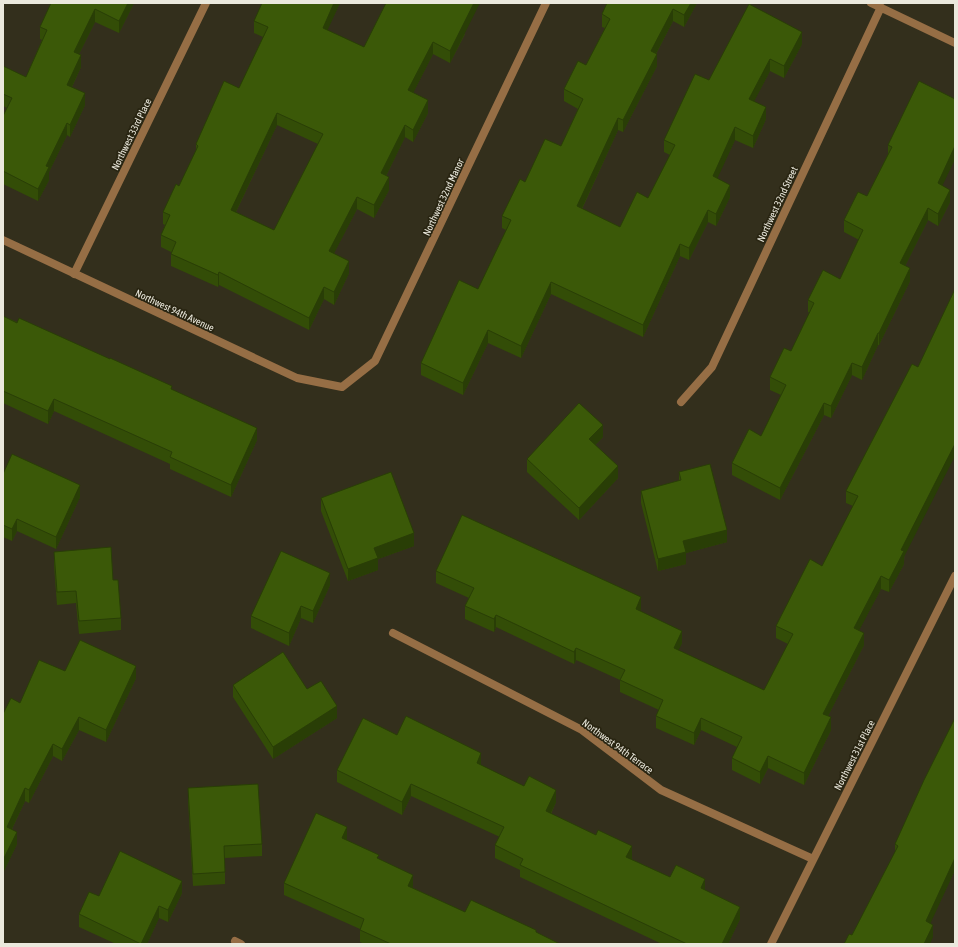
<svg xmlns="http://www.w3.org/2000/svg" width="958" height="947" viewBox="0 0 958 947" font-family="'Asap Condensed',sans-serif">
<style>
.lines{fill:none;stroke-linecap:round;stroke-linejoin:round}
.minor{stroke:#966e45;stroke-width:8}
.wall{fill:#334d07;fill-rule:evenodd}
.shaded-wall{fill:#293e06}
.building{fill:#3b5908;stroke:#293e06;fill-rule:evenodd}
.labels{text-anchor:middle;stroke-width:3.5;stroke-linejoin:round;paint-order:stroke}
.street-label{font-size:10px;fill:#ebe9dd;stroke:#292512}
</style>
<rect width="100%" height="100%" fill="#332f1c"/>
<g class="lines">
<!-- minor -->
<path class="minor" d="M871,3L955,43
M3,240L297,378L342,387L375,361L546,3
M74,274L206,3
M681,402L712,367L881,7
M393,633L582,730L661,790L813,859
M235,941L241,944
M771,944L955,576"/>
</g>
<!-- wall -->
<path class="wall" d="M51,3H134L119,33L95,22L79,54L81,67L72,87L85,105L70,137L67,135L49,172V180L38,201L3,184V116L7,108L3,106V66L26,77L42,40L40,39V27Z
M340,3L327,30L364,47L465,34L450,63L433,54L413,93L428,113L413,142L405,137L386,176L389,190L374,218L357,209L334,253L349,273L334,305L324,299L309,330L219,285L218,287L171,266V252L161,247V235L165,225L163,224V212L179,186L196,151V144L239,88L263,37L254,33V21ZM277,125L318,144L274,230L236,212Z
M607,3H697L684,27L673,21L656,54L657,66L623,132L618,130L582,209L620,227L648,198L670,155L664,152V140L709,80L802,44L784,78L770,71L754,101L766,119L753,148L735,140L717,178L730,197L716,226L708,222L689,260L680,256L643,337L551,294L521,358L488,343L463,395L421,375V363L478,289L506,230L502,228V216L525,182L561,146L578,109L564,101V89L586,65L605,28L602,27V14Z
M955,99V159L942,185L950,202L938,226L928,220L905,266L910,281L879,345H878L862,380L852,375L831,418L824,415L780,500L732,475V463L761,436L781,395L770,390V377L791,351L810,313L808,312V300L840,279L859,240L844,232V220L867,196L888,154V145Z
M3,316L172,389L257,440L231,497L170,469V464L54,411L48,424L3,403Z
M912,364L904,564L889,592L881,589L859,630L864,645L828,716L831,730L804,785L768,768L760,784L732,770V758L737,747L701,730L694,745L656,728V716L659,710L620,692V680L576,660L574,664L496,627L494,632L465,619V606L469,598L436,583V571L641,609L640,611L682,643L678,650L764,690L788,644L776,638V626L822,566L853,506L846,503V491Z
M603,437L595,445L618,478L579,520L527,472V459Z
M679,472L727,542L686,553V564L658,571L641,503V491L679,481Z
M3,474L80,497L56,549L17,531L12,541L3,537Z
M321,498L414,546L378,559V570L348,581L321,511Z
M54,552L113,580L121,618V630L79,634L76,603L57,605L54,565Z
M330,585L313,623L301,618L289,646L251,628V616Z
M65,671L136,678L106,742L79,730L62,761L53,756L29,803L25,801L12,829L17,844L3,873V714Z
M233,685L307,689L337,718L273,759L233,697Z
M955,718V870L930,923L933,937L852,935L895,852V844Z
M397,735L481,765V766L556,802L551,814L632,858L631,859L670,877L705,890L740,919L728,944H662L520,877V870L495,858V845L500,837L411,796L402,815L337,782V770Z
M188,788L262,844V856L225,858V884L193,886L188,800Z
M347,840L379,859L413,887V888L465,912L536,933L560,944H364L360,942V929L284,895V883Z
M182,893L168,922L159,918L147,944H116L79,927V914L99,896Z"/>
<!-- shaded-wall -->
<path class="shaded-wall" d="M128,3H134L119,33V21Z
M334,3H340L323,40V28Z
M474,3H480L450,63V51Z
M691,3H697L684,27V15Z
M95,9V22L74,64V52Z
M673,9V21L651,63V51Z
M802,32V44L784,78V66Z
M433,42V54L408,103V90Z
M657,54V66L623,132V120Z
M81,55V67L67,97V85Z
M770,59V71L749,111V99Z
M85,93V105L70,137V125Z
M428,100V113L413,142V130Z
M766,107V119L753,148V136Z
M277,113V125L231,222V210Z
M618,118V130L577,219V206Z
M67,123V135L49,172V180L38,201V189L46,166Z
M405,125V137L381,186V173Z
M735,127V140L713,188V176Z
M955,146V159L938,195V183Z
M389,177V190L374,218V205Z
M730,185V197L716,226V214Z
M950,190V202L938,226V214Z
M357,197V209L329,263V251Z
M928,208V220L900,276V263Z
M708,210V222L689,260V248Z
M680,244V256L643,337V325Z
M349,261V273L334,305V292Z
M910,268V281L879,345V333Z
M219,272V285L218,287V275Z
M551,282V294L521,358V346Z
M324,287V299L309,330V318Z
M488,330V343L463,395V383Z
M878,333V345L862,380V367Z
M852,363V375L831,418V406Z
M54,399V411L48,424V411Z
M824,403V415L780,500V488Z
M603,425V437L589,451V439Z
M257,428V440L231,497V485Z
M955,444V456L904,557V564L889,592V580L901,550Z
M618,466V478L579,520V508Z
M80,485V497L56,549V537Z
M17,519V531L12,541V529Z
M727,530V542L686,553V564L658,571V559L683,541Z
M414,533V546L378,559V570L348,581V569L374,548Z
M330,573V585L313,623V611Z
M881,576V589L854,640V628Z
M641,597V609L636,621V609Z
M301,606V618L289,646V633Z
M496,615V627L494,632V619Z
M682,631V643L674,660V648Z
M864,633V645L823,726V714Z
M576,648V660L574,664V652Z
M136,666V678L106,742V730Z
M337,706V718L273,759V747Z
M79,717V730L62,761V749Z
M831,717V730L804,785V773Z
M701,718V730L694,745V733Z
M53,744V756L29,803V790Z
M481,753V765L477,776V763Z
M768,756V768L760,784V772Z
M411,784V796L402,815V802Z
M25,788V801L7,839V827Z
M556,790V802L546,823V811Z
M347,827V840L342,850V838Z
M17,832V844L3,873V860Z
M632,846V858L626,869V857Z
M955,858V870L926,933V921Z
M413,875V887L408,898V886Z
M705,879V891L701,888Z
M182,881V893L168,922V910Z
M159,906V918L147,944H141Z
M740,907V919L728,944H722Z
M933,925V937L930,944H924Z"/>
<!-- building -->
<path class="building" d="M51,3H128L119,21L95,9L74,52L81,55L67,85L85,93L70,125L67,123L46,166L49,167L38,189L3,171V116L12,98L3,94V66L26,77L47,30L40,27Z
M262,3H334L323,28L364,47L386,3H474L450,51L433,42L408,90L428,100L413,130L405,125L381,173L389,177L374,205L357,197L329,251L349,261L334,292L324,287L309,318L219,272L218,275L171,254L176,242L161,235L170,215L163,212L176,184L179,186L198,146L196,144L224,81L239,88L268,27L254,21ZM277,113L323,134L274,230L231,210Z
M607,3H691L684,15L673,9L651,51L657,54L623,120L618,118L577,206L620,227L637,192L648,198L675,145L664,140L695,74L709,80L749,4L802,32L784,66L770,59L749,99L766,107L753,136L735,127L713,176L730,185L716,214L708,210L689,248L680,244L643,325L551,282L521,346L488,330L463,383L421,363L459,280L478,289L511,220L502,216L520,179L525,182L545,139L561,146L583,99L564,89L578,61L586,65L610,19L602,14Z
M919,81L955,99V146L938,183L950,190L938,214L928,208L900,263L910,268L879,333H878L862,367L852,363L831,406L824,403L780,488L732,463L749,429L761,436L786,385L770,377L784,348L791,351L814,303L808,300L823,270L840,279L863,230L844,220L858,192L867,196L892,147L888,145Z
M955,289V444L901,550L904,551L889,580L881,576L854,628L864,633L823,714L831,717L804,773L768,756L760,772L732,758L742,737L701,718L694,733L656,716L663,700L620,680L625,670L576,648L574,652L496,615L494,619L465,606L474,588L436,571L462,515L641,597L636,609L682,631L674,648L764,690L793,634L776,626L810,559L822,566L858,496L846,491L912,364L918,367Z
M3,316L17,323L19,318L110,359V358L172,386L171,389L257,428L231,485L170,457L172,452L54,399L48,411L3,391Z
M579,403L603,425L589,439L618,466L579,508L527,459Z
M12,454L80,485L56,537L17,519L12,529L3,525V474Z
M710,464L727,530L683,541L686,552L658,559L641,491L681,480L679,472Z
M391,472L414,533L374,548L378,558L348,569L321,498Z
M111,547L113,580H118L121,618L79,621L76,591L57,592L54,552Z
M281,551L330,573L313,611L301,606L289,633L251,616Z
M80,640L136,666L106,730L79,717L62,749L53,744L29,790L25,788L7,827L17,832L3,860V714L11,698L20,703L39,660L65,671Z
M283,652L307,689L321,681L337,706L273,747L233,685Z
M406,716L481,753L477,763L524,786L529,776L556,790L546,811L596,835L598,830L632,846L626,857L670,877L676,865L705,879L701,888L740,907L722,944H687L520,865L523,859L495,845L504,827L411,784L402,802L337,770L363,718L397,735Z
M955,718V858L926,921L933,925L924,944H844L849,934L852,935L898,846L895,844L924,780Z
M258,784L262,844L224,846L225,872L193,874L188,788Z
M316,813L347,827L342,838L379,855L377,858L413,875L408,886L465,912L471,900L536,930V932L560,944H391L360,930L364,919L284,883Z
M120,851L182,881L168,910L159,906L141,944L79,914L89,892L99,896Z"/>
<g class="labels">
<!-- street labels -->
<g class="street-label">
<text transform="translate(131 134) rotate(-64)" y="4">Northwest 33rd Place</text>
<text transform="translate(443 197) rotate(-65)" y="4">Northwest 32nd Manor</text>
<text transform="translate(777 204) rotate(-65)" y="4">Northwest 32nd Street</text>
<text transform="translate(175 310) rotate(25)" y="4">Northwest 94th Avenue</text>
<text transform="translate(618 746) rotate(36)" y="4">Northwest 94th Terrace</text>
<text transform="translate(854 755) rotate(-63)" y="4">Northwest 31st Place</text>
</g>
</g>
<!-- border -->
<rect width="958" height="947" fill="none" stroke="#ebe9dd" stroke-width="8"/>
</svg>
